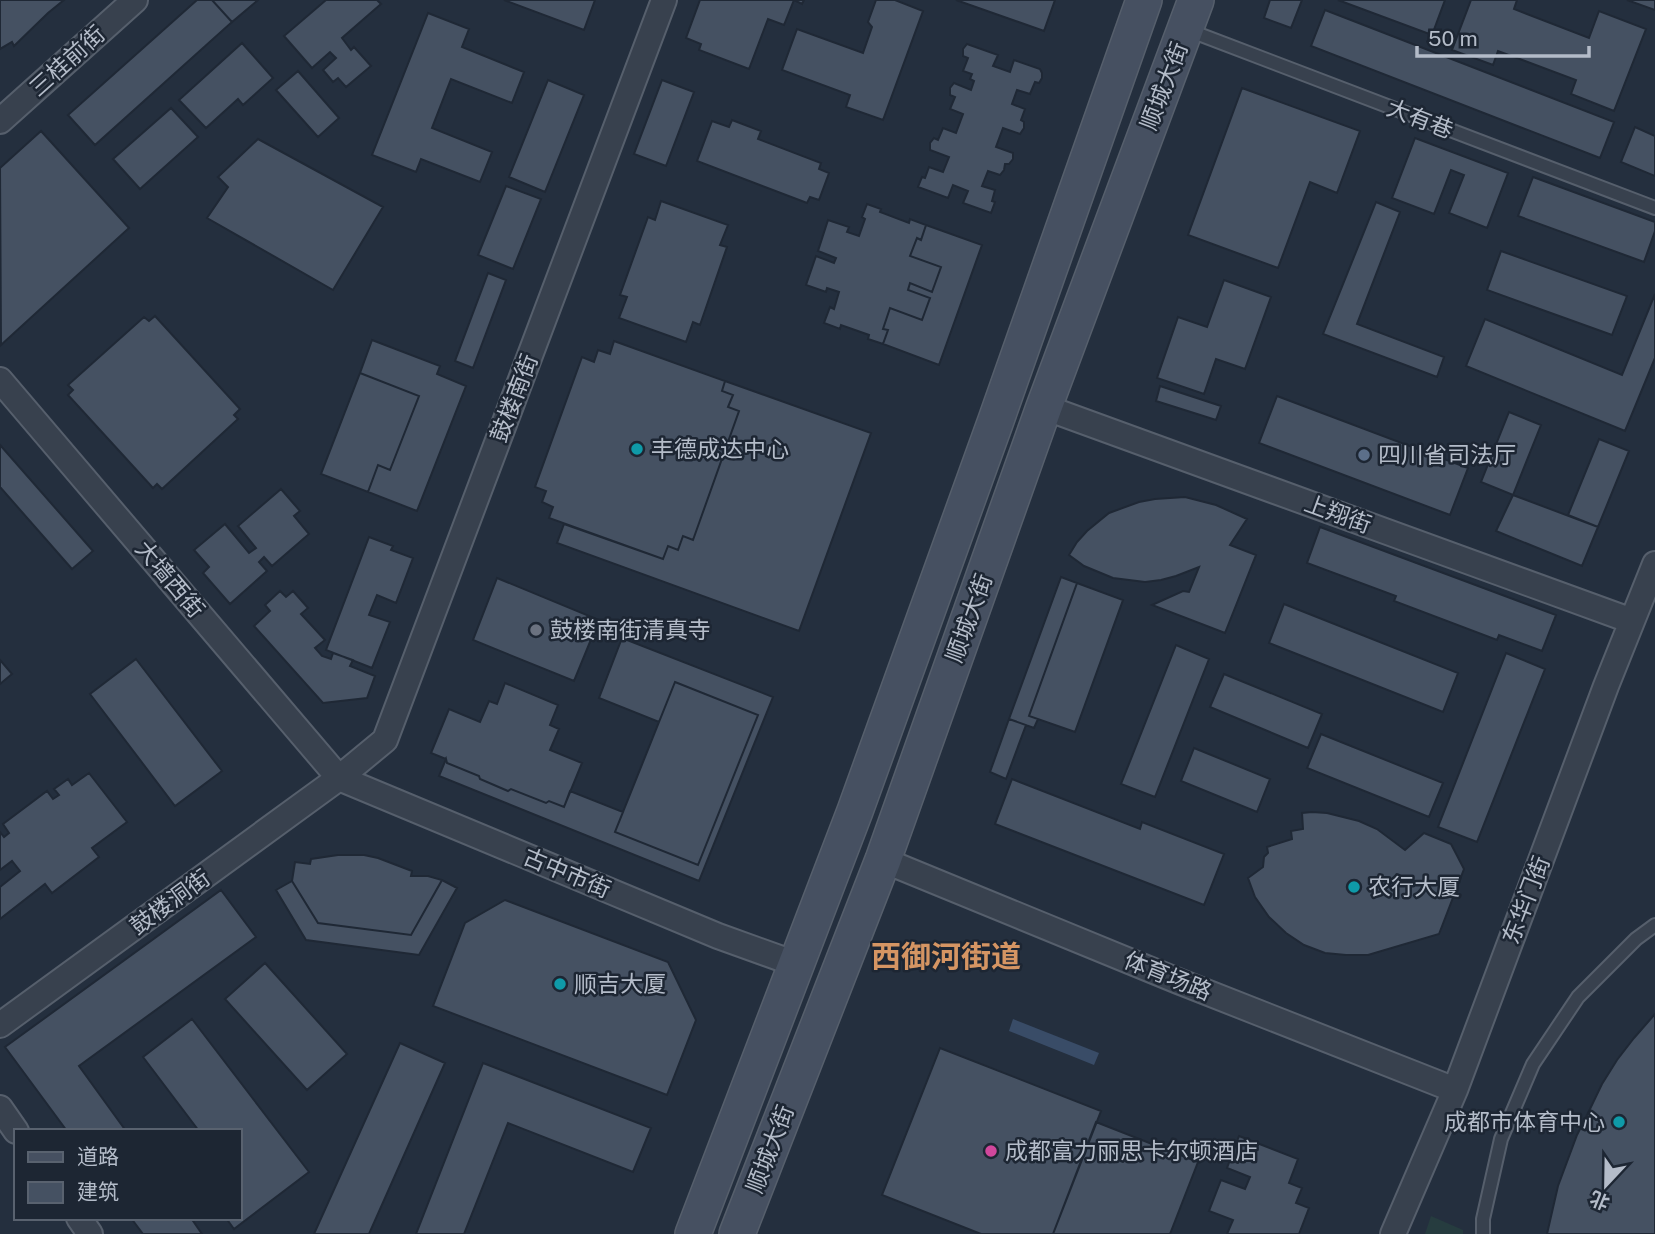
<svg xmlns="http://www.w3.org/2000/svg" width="1655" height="1234" viewBox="0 0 1655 1234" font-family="'Public Sans','Noto Sans SC',sans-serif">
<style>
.green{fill:#263c3f}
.water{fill:#394c67}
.building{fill:#455162;stroke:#1f2835;stroke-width:2}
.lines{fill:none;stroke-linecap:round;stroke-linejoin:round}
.lane-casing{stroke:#565f6c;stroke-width:16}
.street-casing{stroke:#565f6c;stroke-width:28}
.secondary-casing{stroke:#565f6c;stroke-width:38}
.lane{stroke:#38414e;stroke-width:12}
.street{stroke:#38414e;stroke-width:24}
.secondary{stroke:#465061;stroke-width:35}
.culture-dot{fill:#0f9aa8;stroke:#1d2633;stroke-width:2.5}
.service-dot{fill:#5c6f8a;stroke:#1d2633;stroke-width:2.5}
.worship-dot{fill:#6b7280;stroke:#1d2633;stroke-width:2.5}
.hotel-dot{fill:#d1479c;stroke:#1d2633;stroke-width:2.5}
.labels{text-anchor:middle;stroke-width:5;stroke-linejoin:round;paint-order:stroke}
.street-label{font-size:23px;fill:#b4bcc9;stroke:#1d2633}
.poi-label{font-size:23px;fill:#b4bcc9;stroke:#1d2633;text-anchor:start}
.district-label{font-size:30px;font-weight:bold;fill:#d59563;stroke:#1d2633}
</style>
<rect width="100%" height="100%" fill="#242f3e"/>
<!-- green -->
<path class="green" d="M1431,1216L1463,1230V1234H1425Z"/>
<!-- water -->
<path class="water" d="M1013,1019L1099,1053L1094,1065L1009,1031Z"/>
<!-- building -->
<path class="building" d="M0,0H64L48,13L14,46L12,42L0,49Z
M197,0H212L232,22L95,145L68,115Z
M212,0H258L232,22Z
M326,0H377L381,4L342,38L351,50L354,47L371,66L346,87L338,78L333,82L323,70L336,58L330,52L312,68L284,36Z
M504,0H595L584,30Z
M700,0H804L802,4L794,0L784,25L768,19L749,69L699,50L701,44L686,38Z
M876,0H895L923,11L883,120L846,107L850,95L782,70L797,29L863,53L872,27L868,22Z
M956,0H1055L1044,31Z
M1270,0H1302L1291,28L1264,18Z
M1338,0H1445L1432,35Z
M1471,0H1517L1514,9L1589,38L1599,11L1646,29L1614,111L1571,94L1576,80L1498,51L1493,65L1452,50Z
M1627,0H1655V10Z
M1325,10L1614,122L1600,158L1311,46Z
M428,13L469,29L462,47L524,72L512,103L451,79L432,128L492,152L480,182L421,159L416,172L372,155Z
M242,43L273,78L243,105L238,99L206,128L179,100Z
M967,44L998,55L993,66L1010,72L1014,60L1040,69L1042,73V78L1039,83L1035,82L1030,94L1017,90L1012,104L1025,109L1021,120L1024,122V128L1020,134L1003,128L996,147L1013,153V159L1009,164H1005L1004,170L1000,175L988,171L982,186L995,190L992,201L995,202L991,213L963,203L968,191L953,185L948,198L918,187L922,177L925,178L929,167L943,172L949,157L930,150V143L934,138L938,140L943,128L956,133L963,114L950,109L955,97L950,95V88L954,83L971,90L974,81L970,79L972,74L963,71L968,58L963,56V49Z
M298,71L339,118L318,137L276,90Z
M548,80L584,95L545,192L509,177Z
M662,80L694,92L666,166L634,154Z
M1242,88L1360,131L1337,193L1310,182L1278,268L1188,235Z
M171,108L198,137L140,189L113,159Z
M732,120L761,131L758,139L821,163L819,169L829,173L819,200L810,197L807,203L697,161L712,121L729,127Z
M1635,127L1655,136V176L1621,162Z
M41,131L129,228L1,345L0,168Z
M1415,138L1508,173L1487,228L1449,213L1464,175L1451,170L1434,214L1392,198Z
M258,139L383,207L333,290L207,218L228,187L218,177Z
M1533,177L1655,222V231L1644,262L1518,216Z
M506,186L541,199L513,269L478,255Z
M661,201L728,225L720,245L727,247L700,325L693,322L686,342L619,318L627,297L620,295L648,217L655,220Z
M1376,202L1400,212L1357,324L1444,357L1437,377L1323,334Z
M867,204L881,209L880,212L909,223L910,219L926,225L921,240L917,238L910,256L941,267L932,292L910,283L908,290L930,298L922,320L890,308L883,329L888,330L883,344L868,339L869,335L841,325L840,329L824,323L830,307L834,309L839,292L827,288L826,292L806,285L816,256L834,263L836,258L818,251L828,220L849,227L847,232L859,236L865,219L862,217Z
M926,225L982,245L939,365L883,344L888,330L883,329L890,308L922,320L930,298L908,290L910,283L932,292L941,267L910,256L917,238L921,240Z
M1501,251L1627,296L1612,335L1487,290Z
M488,273L506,280L473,368L455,361Z
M1224,280L1271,297L1245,369L1216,359L1204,394L1157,378L1178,317L1207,327Z
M1655,294V358L1625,431L1466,366L1485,319L1622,375Z
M155,316L240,409L234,415L238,419L162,489L157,484L153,488L68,395L73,390L68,385L144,317L149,321Z
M372,340L440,366L437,374L466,386L417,511L368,492L378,465L390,470L419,396L360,373Z
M614,341L725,381L722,391L733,395L728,407L739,411L693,540L683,536L678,550L668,546L663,559L549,518L553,507L542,502L546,491L535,487L582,357L594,362L598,350L610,354Z
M360,373L419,396L390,470L378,465L368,492L321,474Z
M725,381L871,433L799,631L557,543L564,524L663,559L668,546L678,550L683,536L693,540L739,411L728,407L733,395L722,391Z
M1160,386L1221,406L1216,420L1156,401Z
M1277,396L1468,468L1450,515L1259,443Z
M1509,412L1541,425L1513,495L1481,482Z
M1599,439L1629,451L1598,527L1568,515Z
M0,445L93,551L72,569L0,487Z
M281,489L300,511L294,516L309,534L272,566L264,557L259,562L267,571L230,604L203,573L209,567L194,550L225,524L249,553L256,548L238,526Z
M1513,495L1598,527L1582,566L1496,531Z
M1185,497L1216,505L1247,519L1230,545L1256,555L1225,633L1152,605L1183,591L1189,592L1199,567L1176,576L1161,580L1145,582L1113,578L1084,566L1069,555L1077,542L1087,531L1109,513L1139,502L1155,499Z
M1320,527L1556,615L1542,651L1499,635L1497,640L1394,601L1396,596L1307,563Z
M369,537L393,546L391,550L413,558L396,603L377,595L369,615L390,622L372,668L326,650Z
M1061,577L1077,583L1029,716L1038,719L1034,728L1009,719Z
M497,578L599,620L574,681L473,640Z
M1077,583L1123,600L1075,732L1029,716Z
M280,591L286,597L293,591L308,608L301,614L325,640L315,648L322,656L331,659L333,653L353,660L350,666L375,676L367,698L323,703L254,626L270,611L265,605Z
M1284,604L1458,673L1443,712L1269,643Z
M622,638L773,697L699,881L439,776L446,759L447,763L479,776L480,779L508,791L511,789L546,803L549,801L564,807L570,791L623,812L615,832L698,865L758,715L675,682L659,722L599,698Z
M1176,645L1209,659L1155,797L1121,784Z
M1506,653L1545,669L1477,842L1438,827Z
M136,659L222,771L175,806L90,694Z
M0,660L12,674L0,684Z
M1224,674L1322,714L1308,748L1210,707Z
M675,682L758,715L698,865L615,832Z
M505,683L558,705L550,725L559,729L550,750L582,763L564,807L549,801L546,803L511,789L508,791L480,779L479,776L447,763L446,759L431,753L449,709L480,722L489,701L497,704Z
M1009,719L1026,725L1006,779L990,772Z
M1321,734L1443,783L1429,817L1307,768Z
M1194,748L1270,779L1257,812L1181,781Z
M89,773L127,822L92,848L99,857L52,893L45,884L0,919V887L20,871L12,861L0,870V832L4,837L9,833L3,824L47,791L53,799L59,795L54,789L68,779L72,785Z
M1012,779L1140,829L1142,822L1224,854L1204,905L995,824Z
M1312,812L1327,813L1359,821L1377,829L1405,850L1424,833L1451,844L1464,869L1439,934L1368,955H1346L1325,953L1304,945L1286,933L1269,917L1255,897L1248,878L1263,867L1264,857L1268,853L1267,847L1292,839L1291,831L1303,829L1302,813Z
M338,855H364L378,858L412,871L411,876H428L442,880L411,935L318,923L292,881L295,862L310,864L311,859Z
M442,880L457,888L419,955L306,940L276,890L292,881L318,923L411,935Z
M221,890L256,937L79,1066L126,1131H67L5,1047Z
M505,900L668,962L696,1020L667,1095L433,1006L465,923Z
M265,963L347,1054L307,1090L225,999Z
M1655,1014V1234H1547L1558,1186L1577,1135L1590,1109L1602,1084L1617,1060L1634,1038Z
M192,1019L309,1172L234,1229L226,1218H240V1131H199L143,1057Z
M400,1043L445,1063L369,1234H314Z
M940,1048L1101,1111L1053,1234H981L882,1195Z
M483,1063L651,1128L633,1172L508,1123L464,1234H416Z
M1096,1122L1198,1162L1170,1234H1053Z
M1239,1136L1298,1159L1289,1183L1302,1188L1296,1203L1309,1208L1299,1234H1227L1233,1220L1209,1211L1221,1180L1245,1189L1250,1177L1227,1168Z
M131,1218H191L202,1234H143Z"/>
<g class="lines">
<defs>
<path id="lane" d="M1188,30L1655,208
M1483,1234V1219L1501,1139L1533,1064L1578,997L1636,939L1655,925"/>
<path id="street" d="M0,121L135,0
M0,380L339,778L718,936L796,964
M1044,407L1632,621
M883,860L1178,981L1455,1090
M0,1025L339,778L385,740L664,0
M0,1108L16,1131
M79,1218L90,1234
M1393,1234L1455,1090L1606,686L1655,564"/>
<path id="secondary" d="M693,1234L855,811L995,423L1144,0
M737,1234L883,860L1044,407L1196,0"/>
</defs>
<!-- lane casing -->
<use href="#lane" class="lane-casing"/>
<!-- street casing -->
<use href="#street" class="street-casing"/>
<!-- secondary casing -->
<use href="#secondary" class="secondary-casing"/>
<!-- lane -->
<use href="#lane" class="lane"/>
<!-- street -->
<use href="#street" class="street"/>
<!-- secondary -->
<use href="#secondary" class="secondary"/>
</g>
<!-- markers -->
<g class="culture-dot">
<circle cx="637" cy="449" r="7"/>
<circle cx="1354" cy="887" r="7"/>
<circle cx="560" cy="984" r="7"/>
<circle cx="1619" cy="1122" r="7"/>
</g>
<circle class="service-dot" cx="1364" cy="455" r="7"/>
<circle class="worship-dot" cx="536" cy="630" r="7"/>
<circle class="hotel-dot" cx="991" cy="1151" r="7"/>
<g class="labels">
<!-- street labels -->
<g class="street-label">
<text transform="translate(67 61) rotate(-42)" y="8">三桂前街</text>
<text transform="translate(1164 86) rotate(-69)" y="8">顺城大街</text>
<text transform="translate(1420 119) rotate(21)" y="8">大有巷</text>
<text transform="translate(514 398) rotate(-69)" y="8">鼓楼南街</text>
<text transform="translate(1338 514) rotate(20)" y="8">上翔街</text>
<text transform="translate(170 579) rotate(50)" y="8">大墙西街</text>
<text transform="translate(969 618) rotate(-70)" y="8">顺城大街</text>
<text transform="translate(567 873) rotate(23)" y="8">古中市街</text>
<text transform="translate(1526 900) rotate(-69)" y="8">东华门街</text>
<text transform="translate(170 902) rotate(-36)" y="8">鼓楼洞街</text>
<text transform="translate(1168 976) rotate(22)" y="8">体育场路</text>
<text transform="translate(770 1149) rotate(-69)" y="8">顺城大街</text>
</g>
<!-- poi labels -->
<g class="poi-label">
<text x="651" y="457">丰德成达中心</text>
<text x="1378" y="463">四川省司法厅</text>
<text x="550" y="638">鼓楼南街清真寺</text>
<text x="1368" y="895">农行大厦</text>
<text x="574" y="992">顺吉大厦</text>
<text x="1605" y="1130" text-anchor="end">成都市体育中心</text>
<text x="1005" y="1159">成都富力丽思卡尔顿酒店</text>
</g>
<!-- district labels -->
<g class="district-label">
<text x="946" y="967">西御河街道</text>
</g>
</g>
<!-- legend -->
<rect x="14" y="1129" width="228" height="91" fill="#1d2633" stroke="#59626f" stroke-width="2"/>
<rect x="28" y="1152" width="35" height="10" fill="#465061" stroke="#59626f" stroke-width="2"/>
<text x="77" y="1164" font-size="21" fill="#b4bcc9">道路</text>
<rect x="28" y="1182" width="35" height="21" fill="#455162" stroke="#59626f" stroke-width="2"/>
<text x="77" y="1199" font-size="21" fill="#b4bcc9">建筑</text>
<!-- north arrow -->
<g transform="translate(1606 1185) rotate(202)" stroke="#1d2633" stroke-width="5" paint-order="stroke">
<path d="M0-5L12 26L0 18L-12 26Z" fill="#b4bcc9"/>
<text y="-10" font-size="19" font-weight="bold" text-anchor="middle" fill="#b4bcc9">北</text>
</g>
<!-- scale -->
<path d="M1417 46v10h172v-10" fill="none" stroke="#b4bcc9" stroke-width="3.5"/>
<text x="1428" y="46" font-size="21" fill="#b4bcc9" stroke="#1d2633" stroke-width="5" paint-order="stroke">50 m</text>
</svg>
